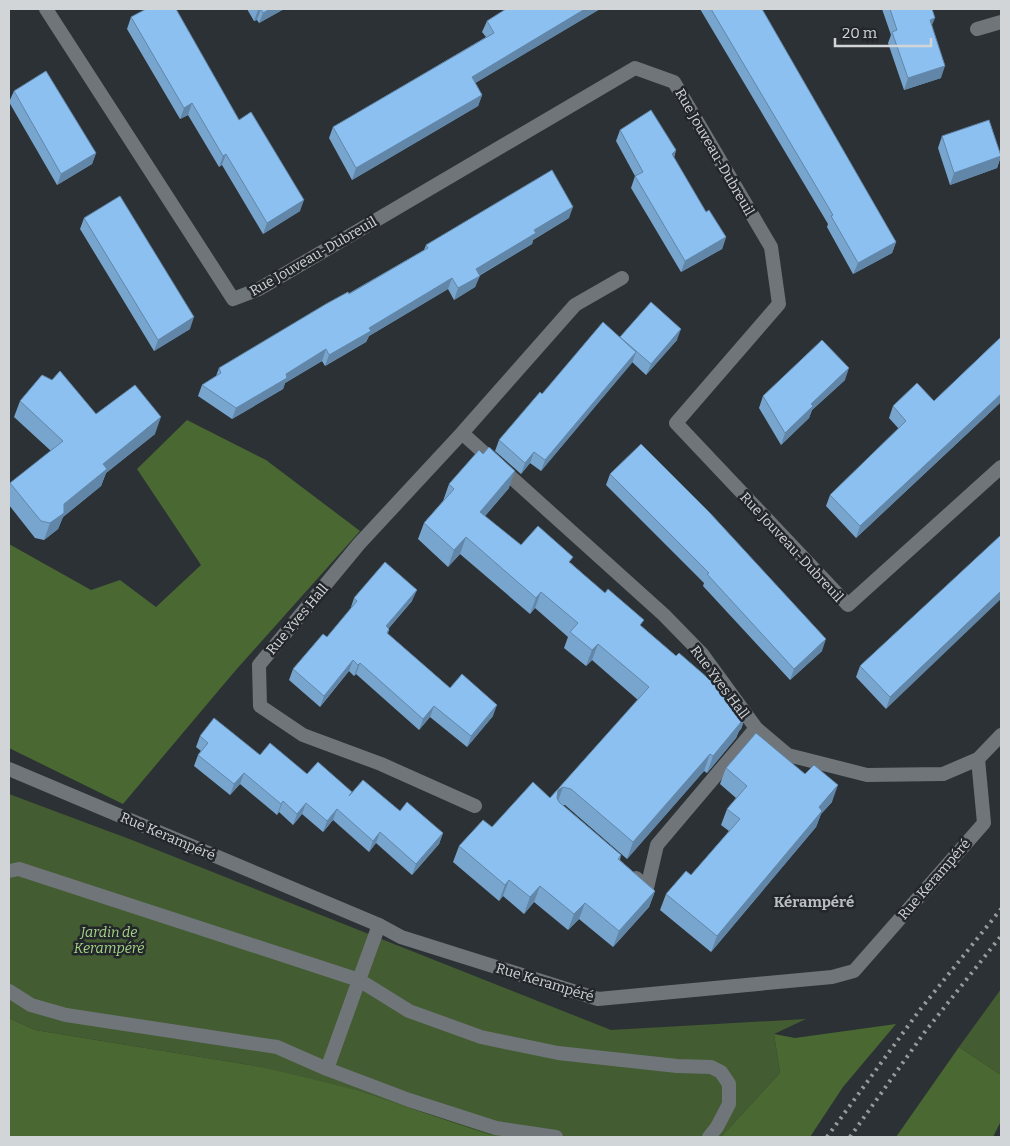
<svg xmlns="http://www.w3.org/2000/svg" width="1010" height="1146" viewBox="0 0 1010 1146" font-family="Bitter,serif">
<style>
.green{fill:#435c31}
.forest{fill:#4a6831}
.lines{fill:none;stroke-linecap:round;stroke-linejoin:round}
.pedestrian{stroke:#6f7579;stroke-width:14}
.minor{stroke:#6f7579;stroke-width:14}
.rail{stroke:#979b9d;stroke-width:4;stroke-dasharray:2.5 5;stroke-linecap:butt}
.wall{fill:#78a5ce}
.shaded-wall{fill:#6186a8}
.building{fill:#8bc0f0;stroke:#6186a8}
.labels{text-anchor:middle;stroke-width:5;stroke-linejoin:round;paint-order:stroke}
.street-label{font-size:14px;fill:#d2d5d7;stroke:#23272b}
.park-label{font-size:14px;font-style:italic;fill:#a6d584;stroke:#23272b}
.neighbourhood-label{font-size:15px;font-weight:bold;fill:#b9bfc4;stroke:#23272b}
</style>
<rect width="100%" height="100%" fill="#2c3135"/>
<!-- green -->
<path class="green" d="M9,794L132,840L611,1030L806,1019L774,1034L780,1073L721,1137H505L491,1135L421,1111L262,1067L35,1030L9,1018Z
M1001,989V1075L959,1047Z"/>
<!-- forest -->
<path class="forest" d="M187,420L266,460L360,531L235,671L123,804L9,748V544L91,590L120,580L156,607L201,565L137,469Z
M9,1018L35,1030L262,1067L356,1090L491,1135L536,1137H9Z
M896,1024L843,1087L810,1137H721L780,1073L774,1034L795,1038Z
M959,1047L1001,1075V1121L993,1137H896Z"/>
<g class="lines">
<!-- pedestrian -->
<path class="pedestrian" d="M9,871L19,869L359,980L327,1069
M379,925L359,980L409,1011L481,1037L558,1053L677,1066L711,1067L721,1072L729,1084V1104L717,1127L709,1137
M9,991L31,1005L66,1015L277,1047L327,1069L409,1100L496,1128L556,1137"/>
<!-- minor -->
<path class="minor" d="M46,9L233,299L259,289L635,68L674,82L771,247L779,304L676,423L848,605L1001,467
M977,29L1001,22
M462,433L575,305L622,278
M9,769L379,925L401,937L598,999L832,977L854,971L984,823L978,759
M475,806L381,764L303,735L260,706L259,665L359,544L462,433L664,615L702,654L756,728L788,755L867,775L943,774L978,759L1001,735
M636,878L647,888L657,845L756,728"/>
<!-- rail -->
<path class="rail" d="M827,1137L919,1011L1001,909
M850,1137L924,1033L1001,936"/>
</g>
<!-- wall -->
<path class="wall" d="M247,9H284L259,23L257,20L254,21Z
M506,9H600L475,83L482,95L478,106L352,180L329,138L333,127L486,37L482,32L487,21Z
M700,9H762L896,242L892,253L853,274L827,227L828,224Z
M882,9H932V25L941,78L904,90L888,43L891,35Z
M131,17L300,211L263,234L222,165L219,167L188,115L180,119L127,29Z
M14,91L96,153L92,164L57,185L9,102Z
M620,130L676,150L674,158L706,212L726,237L722,249L681,272L631,188L635,176L616,141Z
M942,136L1001,156L997,168L950,185L938,148Z
M84,218L190,329L154,351L80,229Z
M569,218L533,240L532,244L479,276L475,287L454,300L448,289L369,336L366,342L325,366L322,361L285,383L283,389L232,419L198,396L202,385L216,376L219,368L424,250L426,245Z
M620,337L677,340L646,375L632,362L541,471L530,463L521,474L495,451L499,440L542,394Z
M1001,337V402L856,538L826,506L830,495L899,429L889,418L893,406L934,401Z
M845,380L812,410L809,418L781,445L759,408L763,396Z
M20,401L96,414L155,434L106,473L101,486L63,517L58,529L44,540L35,538L9,505V487L10,483L51,451L14,417Z
M610,474L822,651L790,680L703,586L704,583L606,485Z
M449,484L509,488L485,516L521,545L571,563L642,627L676,656L747,712L741,729L739,731L736,738L707,773L704,771L627,859L565,805H563L621,855L620,860L655,891L649,907L613,947L579,919L568,930L534,902L524,914L503,896L499,901L453,862L459,846L492,827L550,798L638,700L592,660L586,666L564,648L568,637L535,608L530,614L460,554L448,567L418,539L424,523L443,501Z
M980,555L886,709L856,677L860,666Z
M354,598L412,601L389,628V629L388,634L450,688L493,716L467,747L430,717L419,730L356,674L354,676L349,671L320,707L289,680L293,669L327,637L350,610Z
M200,736L260,755L400,811L443,833L439,844L412,875L376,843L369,852L333,820L323,832L302,814L293,825L279,812L277,815L240,784L230,795L194,766L198,755L201,751L196,747Z
M726,768L832,802L821,814L816,827L711,952L660,910L666,894L691,875L729,831L721,825L727,809L736,798L720,784Z"/>
<!-- shaded-wall -->
<path class="shaded-wall" d="M261,9L257,20L254,21L258,10Z
M270,9H284L259,23L263,13Z
M585,9H600L467,88L472,77Z
M935,18L930,30V20Z
M945,66L941,78L904,90L908,78Z
M482,95L478,106L352,180L356,168Z
M192,103L188,115L180,119L184,108Z
M676,150L672,162V154Z
M96,153L92,164L57,185L61,174Z
M226,154L222,165L219,167L223,156Z
M1001,156L997,168L950,185L954,173Z
M304,200L300,211L263,234L267,223Z
M573,207L569,218L533,240L532,244L471,280L476,269L534,230Z
M726,237L722,249L681,272L685,261Z
M896,242L892,253L853,274L858,263Z
M480,276L475,287L454,300L458,288Z
M452,278L448,289L369,336L366,342L325,366L329,355L369,328Z
M194,317L190,329L154,351L158,340Z
M681,329L677,340L646,375L651,364Z
M326,349L322,361L285,383L283,389L232,419L236,408L286,374Z
M636,352L632,363L541,471L545,460Z
M849,368L845,380L812,410L809,418L781,445L785,433L811,404Z
M1001,394V402L856,538L860,526Z
M161,417L155,434L106,473L101,486L63,517L58,529L44,540L50,523L64,504L103,464Z
M534,452L530,463L521,474L525,463Z
M515,471L509,488L474,529L480,512Z
M466,537L460,554L448,567L454,550Z
M417,590L412,601L381,637L386,626Z
M1001,591V599L886,709L890,697Z
M541,592L535,608L530,614L536,598Z
M826,639L822,651L790,680L794,669Z
M598,644L592,660L586,666L592,650Z
M353,660L349,671L320,707L324,696Z
M360,663L356,674L354,676L358,665Z
M497,705L493,716L467,747L471,736Z
M434,706L430,717L419,730L423,719Z
M747,712L741,729L739,731L736,738L707,773L713,756L740,720Z
M710,754L704,771L627,859L633,842Z
M244,773L240,784L230,795L234,784Z
M838,785L832,802L821,814L816,827L711,952L717,936L819,807Z
M563,787L557,804L552,807L558,790Z
M283,801L279,812L277,815L281,804Z
M306,803L302,814L293,825L297,814Z
M337,809L333,820L323,832L327,821Z
M380,832L376,843L369,852L373,841Z
M443,833L439,844L412,875L416,864Z
M509,880L503,896L499,901L505,885Z
M540,886L534,902L524,914L530,897Z
M655,891L649,907L613,947L619,931Z
M585,903L579,919L568,930L574,914Z"/>
<!-- building -->
<path class="building" d="M146,9H176L239,120L251,112L304,200L267,223L226,154L223,156L192,103L184,108L131,17Z
M257,9H270L263,13L261,9L258,10Z
M506,9H585L472,77L482,95L356,168L333,127L494,33L487,21Z
M711,9H762L896,242L858,263L831,216L833,215Z
M890,9H932L935,18L930,20L945,66L908,78L892,32L897,30Z
M46,71L96,153L61,174L14,91Z
M651,110L676,150L672,154L706,212L709,210L726,237L685,261L635,176L643,172L620,130Z
M989,120L1001,156L954,173L942,136Z
M552,170L573,207L534,230L536,233L476,269L480,276L458,288L452,278L369,328L371,331L329,355L326,349L286,374L287,378L236,408L202,385L221,373L219,368L326,304L348,292L349,294L428,248L426,245Z
M120,196L194,317L158,340L84,218Z
M651,302L681,329L651,364L620,337Z
M603,322L636,352L545,460L534,452L525,463L499,440L540,392L542,394Z
M1001,337V394L860,526L830,495L906,421L893,406L917,383L934,401Z
M822,340L849,368L811,404L813,406L785,433L763,396Z
M60,371L96,414L135,385L161,417L103,464L107,469L64,504V513L50,523L41,521L10,483L63,441L20,401L42,375L52,380Z
M641,444L710,513L826,639L794,669L707,574L709,573L610,474Z
M489,447L515,471L480,512L521,545L538,526L573,557L569,562L605,593L608,589L644,620L640,625L676,656L679,653L747,712L740,720L742,721L713,756L710,754L633,842L571,789L563,787L558,790L557,798L559,802L621,855L618,859L655,891L619,931L585,903L574,914L540,886L530,897L509,880L505,885L459,846L483,820L492,827L533,782L550,798L649,687L598,644L592,650L570,632L578,623L541,592L536,598L466,537L454,550L424,523L454,489L449,484L479,450L483,454Z
M1001,535V591L890,697L860,666Z
M385,562L417,590L386,626L389,629L387,633L450,688L462,674L497,705L471,736L434,706L423,719L360,663L358,665L353,660L324,696L293,669L323,634L327,637L357,601L354,598Z
M214,718L260,755L270,743L307,774L318,762L352,792L349,796L363,780L400,811L407,802L443,833L416,864L380,832L373,841L337,809L327,821L306,803L297,814L283,801L281,804L244,773L234,784L198,755L208,743L200,736Z
M756,733L805,774L814,765L838,785L819,807L822,811L717,936L666,894L686,871L691,875L740,819L727,809L747,786L726,768Z"/>
<g class="labels">
<!-- street labels -->
<g class="street-label">
<text transform="translate(715 152) rotate(60)" y="5">Rue Jouveau-Dubreuil</text>
<text transform="translate(313 256) rotate(-30)" y="5">Rue Jouveau-Dubreuil</text>
<text transform="translate(792 547) rotate(47)" y="5">Rue Jouveau-Dubreuil</text>
<text transform="translate(297 619) rotate(-50)" y="5">Rue Yves Hall</text>
<text transform="translate(720 682) rotate(53)" y="5">Rue Yves Hall</text>
<text transform="translate(168 836) rotate(23)" y="5">Rue Kerampéré</text>
<text transform="translate(934 879) rotate(-49)" y="5">Rue Kerampéré</text>
<text transform="translate(545 982) rotate(17)" y="5">Rue Kerampéré</text>
</g>
<!-- park labels -->
<g class="park-label">
<text x="109" y="937">Jardin de<tspan x="109" dy="16">Kerampéré</tspan></text>
</g>
<!-- neighbourhood labels -->
<g class="neighbourhood-label">
<text x="814" y="907">Kérampéré</text>
</g>
</g>
<!-- border -->
<rect width="1010" height="1146" fill="none" stroke="#d2d5d7" stroke-width="20"/>
<!-- scale -->
<path d="M835 38v8h96v-8" fill="none" stroke="#d2d5d7" stroke-width="2.5"/>
<text x="842" y="38" font-size="15" fill="#d2d5d7" stroke="#23272b" stroke-width="4" paint-order="stroke">20 m</text>
</svg>
